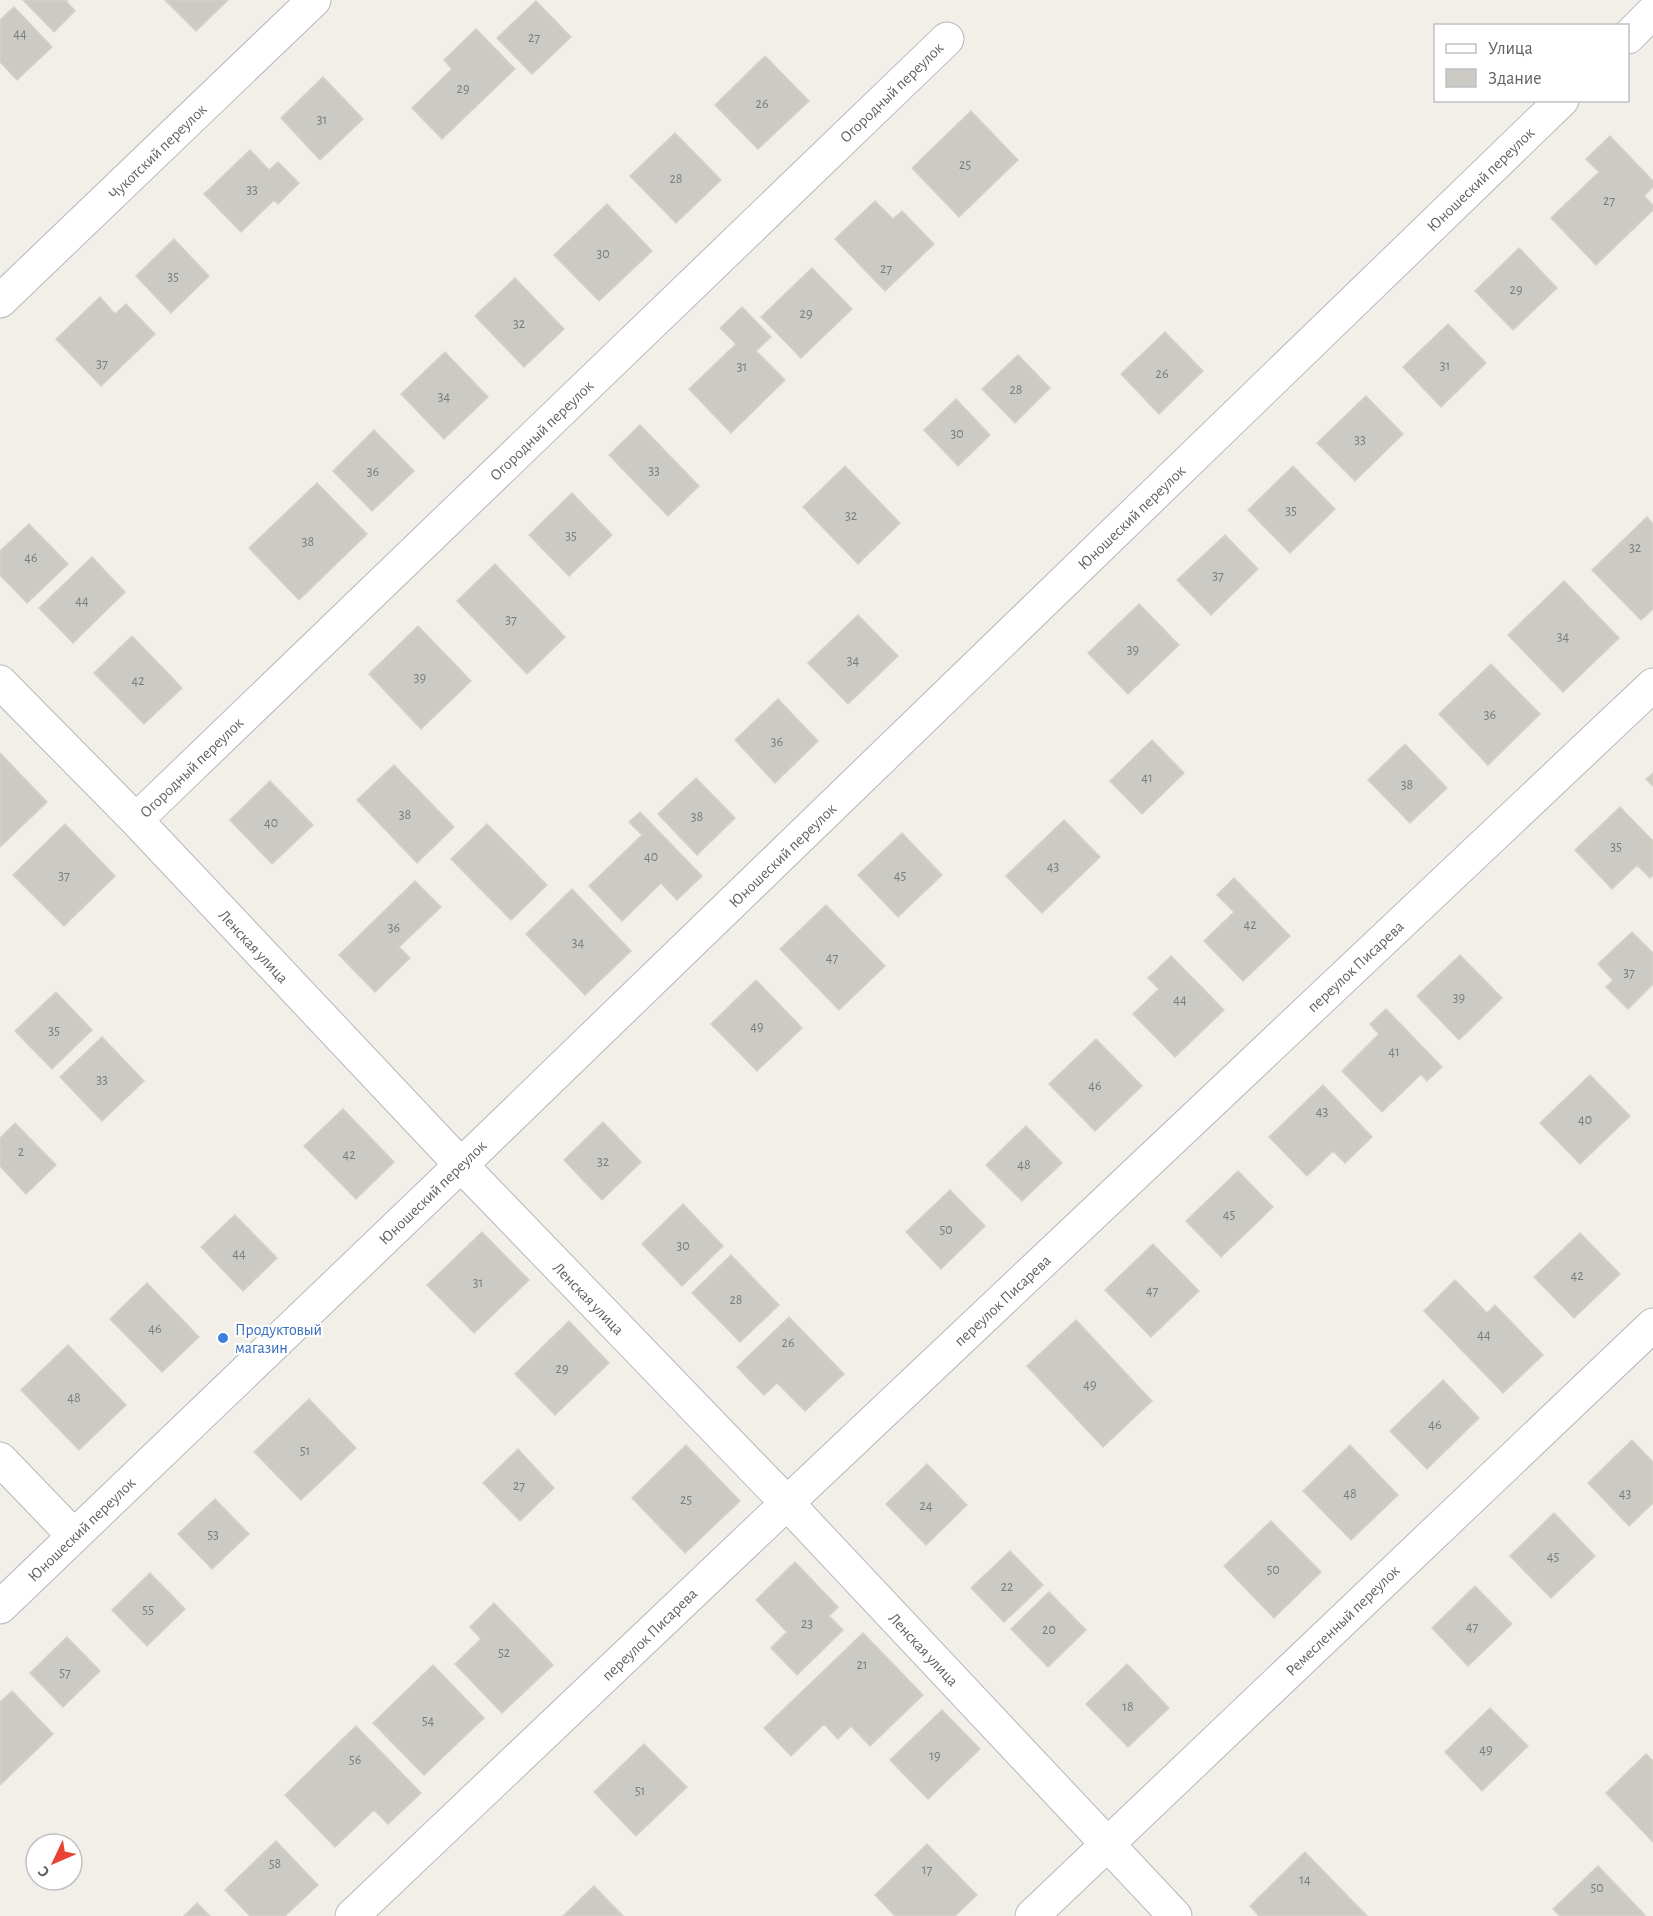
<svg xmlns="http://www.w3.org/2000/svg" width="1653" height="1916" viewBox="0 0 1653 1916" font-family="'Alegreya Sans',sans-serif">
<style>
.building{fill:#cccac5;stroke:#d6d1c6;stroke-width:1.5}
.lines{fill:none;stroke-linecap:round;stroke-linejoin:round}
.minor-casing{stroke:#b5b8bc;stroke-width:35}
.minor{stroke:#fff;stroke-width:33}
.shop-dot{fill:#3f7fe0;stroke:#fff;stroke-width:2}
.labels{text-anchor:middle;stroke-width:4.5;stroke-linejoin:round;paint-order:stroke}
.number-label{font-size:14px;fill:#7a7d7f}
.street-label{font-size:16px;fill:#5f6368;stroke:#fff}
.shop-label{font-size:16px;fill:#366cbe;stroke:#fff;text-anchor:start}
</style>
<rect width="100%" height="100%" fill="#f1efe8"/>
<!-- building -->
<path class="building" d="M23,0H68L66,1L75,11L54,32Z
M165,0H228L196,31Z
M536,1L571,37L532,74L497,38Z
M14,7L52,47L17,80L0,62V20Z
M476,29L515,69L442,139L412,108L452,69L444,60Z
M765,56L809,101L758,149L715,105Z
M323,77L363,119L320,160L281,118Z
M971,111L1018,160L959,217L912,168Z
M675,133L721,180L676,223L630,176Z
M1610,136L1653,181V187L1644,196L1653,205V210L1596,265L1551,218L1599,172L1586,159Z
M250,150L269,170L278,162L299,183L278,204L274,200L241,232L204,194Z
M875,201L893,219L902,211L934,244L885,291L835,239Z
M607,204L652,251L599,301L554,255Z
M174,239L209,276L171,313L136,276Z
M1519,248L1557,288L1513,330L1475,291Z
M812,268L852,309L801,358L761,317Z
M515,278L564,329L524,367L475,316Z
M100,297L115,314L126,304L155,334L101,386L56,339Z
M742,307L771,337L756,351L785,380L731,433L689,389L736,344L720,328Z
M1448,324L1486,363L1441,407L1403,367Z
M1165,332L1203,371L1159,414L1121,374Z
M445,352L488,397L444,439L401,394Z
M1018,355L1050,388L1015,423L982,389Z
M1366,396L1403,434L1355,481L1317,443Z
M956,399L990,435L958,466L924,430Z
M640,425L699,486L668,516L609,455Z
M374,430L414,471L372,511L333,471Z
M845,466L900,523L858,564L803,507Z
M1293,466L1335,509L1290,553L1248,510Z
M317,483L367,534L299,600L249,548Z
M572,493L612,535L569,576L529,535Z
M1647,517L1653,524V609L1641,620L1592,570Z
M29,524L68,564L27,603L0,575V551Z
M1225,535L1258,569L1211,615L1177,580Z
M92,557L125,592L73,643L39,608Z
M495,564L565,637L527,674L457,601Z
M1564,581L1619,638L1563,692L1508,635Z
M1139,604L1179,645L1128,694L1088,653Z
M858,615L898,656L848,704L808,663Z
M418,626L471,681L421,729L369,674Z
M132,636L182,688L144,724L94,673Z
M1491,664L1540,714L1488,765L1439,714Z
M778,699L818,741L775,783L735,740Z
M1152,740L1184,773L1142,814L1110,781Z
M1405,744L1447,788L1410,823L1368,780Z
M0,753L47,802L0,847Z
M394,765L454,827L417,863L357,800Z
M1653,773V786L1646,779Z
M696,778L735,818L697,855L658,814Z
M270,781L313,825L272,864L230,820Z
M1620,807L1653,841V875L1650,878L1637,865L1612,889L1575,850Z
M640,812L702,876L677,900L661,883L622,921L589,886L642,835L629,822Z
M1064,820L1100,857L1042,913L1006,876Z
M65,824L115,876L64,926L13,875Z
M487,824L547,885L511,920L451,859Z
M902,833L942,875L898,917L858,875Z
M1234,878L1290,936L1243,981L1204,941L1234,912L1217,895Z
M415,881L441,907L399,947L410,958L375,992L339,955Z
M572,889L631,951L585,995L526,934Z
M826,905L885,966L839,1010L780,949Z
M1632,932L1653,953V984L1628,1009L1606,987L1613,980L1598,964Z
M1460,955L1502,998L1459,1040L1417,996Z
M1171,956L1224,1010L1175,1057L1133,1014L1159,989L1148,978Z
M756,980L802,1028L757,1071L711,1024Z
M56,992L92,1030L52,1069L15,1031Z
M1386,1009L1442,1067L1427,1081L1421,1074L1382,1112L1342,1071L1379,1034L1370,1024Z
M102,1037L144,1081L102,1121L60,1077Z
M1096,1039L1142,1086L1095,1131L1049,1084Z
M1590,1075L1630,1116L1580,1164L1540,1123Z
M1323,1085L1372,1137L1345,1163L1333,1151L1307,1176L1269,1137Z
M343,1109L394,1162L356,1199L304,1146Z
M603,1122L641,1162L602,1200L564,1160Z
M15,1123L56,1165L26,1194L0,1166V1138Z
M1026,1126L1062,1163L1022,1201L986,1165Z
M1238,1171L1273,1207L1221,1257L1186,1221Z
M950,1190L985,1226L941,1269L906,1232Z
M683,1204L723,1246L682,1286L642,1244Z
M235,1215L277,1258L243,1291L201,1247Z
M482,1232L529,1280L474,1333L427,1285Z
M1580,1233L1620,1274L1574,1318L1534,1277Z
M1153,1244L1199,1291L1151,1337L1105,1290Z
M731,1255L779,1305L740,1342L692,1293Z
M1455,1280L1487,1313L1495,1305L1543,1355L1503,1393L1424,1311Z
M147,1283L199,1337L162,1372L110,1319Z
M789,1317L844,1374L805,1411L777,1383L764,1395L737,1367Z
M1076,1320L1152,1401L1103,1447L1027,1366Z
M569,1321L609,1363L555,1415L515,1374Z
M68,1345L126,1405L79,1450L21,1390Z
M1443,1380L1479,1418L1427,1469L1390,1431Z
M309,1399L356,1448L301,1500L254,1452Z
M1632,1440L1653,1462V1503L1629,1526L1588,1483Z
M686,1445L740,1501L685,1553L632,1498Z
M1350,1445L1398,1495L1351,1540L1303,1491Z
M518,1449L554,1488L520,1521L483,1483Z
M927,1464L967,1505L926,1545L886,1504Z
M215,1499L249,1534L212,1569L178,1534Z
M1554,1513L1595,1556L1551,1598L1510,1556Z
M1271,1521L1321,1572L1274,1618L1224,1566Z
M1010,1551L1043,1585L1004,1622L971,1588Z
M795,1562L838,1607L829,1616L843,1630L797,1675L771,1648L787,1632L756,1600Z
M150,1573L185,1609L147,1646L112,1610Z
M1475,1586L1512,1624L1468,1666L1432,1628Z
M1049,1592L1086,1630L1048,1667L1011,1629Z
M494,1603L553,1665L502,1713L455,1664L481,1639L470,1627Z
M863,1633L923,1695L870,1746L851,1726L838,1739L824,1724L791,1756L764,1728Z
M67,1637L100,1671L63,1707L30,1673Z
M1127,1664L1169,1708L1128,1747L1086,1704Z
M433,1665L484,1718L424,1775L373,1723Z
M12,1691L53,1734L0,1785V1702Z
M1490,1708L1528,1746L1482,1791L1445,1752Z
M942,1710L980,1749L928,1799L890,1760Z
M356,1726L421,1793L388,1824L374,1810L335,1847L285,1795Z
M644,1744L687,1787L636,1836L594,1792Z
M1646,1754L1653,1761V1842L1606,1793Z
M276,1841L318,1885L285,1916H250L225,1890Z
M927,1844L977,1895L955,1916H895L875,1895Z
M1305,1852L1367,1916H1259L1250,1906Z
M1598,1866L1645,1915L1644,1916H1560L1553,1909Z
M594,1886L623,1916H563Z
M197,1903L210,1916H184Z"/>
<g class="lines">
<defs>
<path id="minor" d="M1628,37L1653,12
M0,301L314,0
M0,682L136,820L461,1165L787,1503L1175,1916
M136,820L947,39
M0,1459L74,1536
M0,1607L461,1165L1562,100
M352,1916L787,1503L1653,685
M1032,1916L1653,1325"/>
</defs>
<!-- minor casing -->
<use href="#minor" class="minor-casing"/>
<!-- minor -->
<use href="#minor" class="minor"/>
</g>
<!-- markers -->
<circle class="shop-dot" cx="223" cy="1338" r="6"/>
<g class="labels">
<!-- number labels -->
<g class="number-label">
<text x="20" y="38">44</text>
<text x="534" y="42">27</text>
<text x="463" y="93">29</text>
<text x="762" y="108">26</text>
<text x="322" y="124">31</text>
<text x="965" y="169">25</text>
<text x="676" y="183">28</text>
<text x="252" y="194">33</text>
<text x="1609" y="205">27</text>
<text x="603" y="258">30</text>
<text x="886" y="273">27</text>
<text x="173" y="281">35</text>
<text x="1516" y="294">29</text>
<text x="806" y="318">29</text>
<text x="519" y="328">32</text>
<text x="102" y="368">37</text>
<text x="1445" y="370">31</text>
<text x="742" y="371">31</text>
<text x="1162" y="378">26</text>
<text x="1016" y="394">28</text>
<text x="444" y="401">34</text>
<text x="957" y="438">30</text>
<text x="1360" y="444">33</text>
<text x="654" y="475">33</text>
<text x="373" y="476">36</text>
<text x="1291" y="515">35</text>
<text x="851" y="520">32</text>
<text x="571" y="540">35</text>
<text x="308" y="546">38</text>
<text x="1635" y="552">32</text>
<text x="31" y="562">46</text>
<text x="1218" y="580">37</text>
<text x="82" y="605">44</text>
<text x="511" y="624">37</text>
<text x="1563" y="641">34</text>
<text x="1133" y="654">39</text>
<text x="853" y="665">34</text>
<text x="420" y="682">39</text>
<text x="138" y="685">42</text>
<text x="1490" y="719">36</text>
<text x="777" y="746">36</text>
<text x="1147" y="782">41</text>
<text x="1407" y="789">38</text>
<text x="405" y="819">38</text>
<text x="697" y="821">38</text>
<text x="271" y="827">40</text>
<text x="1616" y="851">35</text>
<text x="651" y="861">40</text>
<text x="1053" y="871">43</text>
<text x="64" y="880">37</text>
<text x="900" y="880">45</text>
<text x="1250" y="929">42</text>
<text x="394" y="932">36</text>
<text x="578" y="947">34</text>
<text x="832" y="962">47</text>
<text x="1629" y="977">37</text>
<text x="1459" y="1002">39</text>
<text x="1180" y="1004">44</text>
<text x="757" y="1031">49</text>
<text x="54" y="1035">35</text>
<text x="1394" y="1056">41</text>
<text x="102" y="1084">33</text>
<text x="1095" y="1090">46</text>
<text x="1322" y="1116">43</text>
<text x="1585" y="1124">40</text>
<text x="21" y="1156">2</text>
<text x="349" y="1159">42</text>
<text x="603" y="1166">32</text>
<text x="1024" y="1169">48</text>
<text x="1229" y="1219">45</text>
<text x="946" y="1234">50</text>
<text x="683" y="1250">30</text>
<text x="239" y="1258">44</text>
<text x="1577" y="1280">42</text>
<text x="478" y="1287">31</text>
<text x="1152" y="1295">47</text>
<text x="736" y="1304">28</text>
<text x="155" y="1333">46</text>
<text x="1484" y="1339">44</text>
<text x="788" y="1347">26</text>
<text x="562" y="1373">29</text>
<text x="1090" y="1389">49</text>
<text x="74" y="1402">48</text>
<text x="1435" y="1429">46</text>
<text x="305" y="1455">51</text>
<text x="519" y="1490">27</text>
<text x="1350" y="1498">48</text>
<text x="1625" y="1498">43</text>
<text x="686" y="1504">25</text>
<text x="926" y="1510">24</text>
<text x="213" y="1539">53</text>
<text x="1553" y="1561">45</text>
<text x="1273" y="1574">50</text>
<text x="1007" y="1591">22</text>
<text x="148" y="1614">55</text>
<text x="807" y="1628">23</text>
<text x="1472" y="1631">47</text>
<text x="1049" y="1634">20</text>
<text x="504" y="1657">52</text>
<text x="862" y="1669">21</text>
<text x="65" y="1677">57</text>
<text x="1128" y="1711">18</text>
<text x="428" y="1725">54</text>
<text x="1486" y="1754">49</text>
<text x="935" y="1760">19</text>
<text x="355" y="1764">56</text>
<text x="640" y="1795">51</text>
<text x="275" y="1868">58</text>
<text x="927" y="1874">17</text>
<text x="1305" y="1884">14</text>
<text x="1597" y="1892">50</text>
</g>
<!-- street labels -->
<g class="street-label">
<text transform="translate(891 92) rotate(-44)" y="6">Огородный переулок</text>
<text transform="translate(157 151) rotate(-44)" y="6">Чукотский переулок</text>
<text transform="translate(1480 179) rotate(-44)" y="6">Юношеский переулок</text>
<text transform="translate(541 430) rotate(-44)" y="6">Огородный переулок</text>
<text transform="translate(1131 517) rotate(-44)" y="6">Юношеский переулок</text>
<text transform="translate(191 767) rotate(-44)" y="6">Огородный переулок</text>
<text transform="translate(782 855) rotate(-44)" y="6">Юношеский переулок</text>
<text transform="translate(254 946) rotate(47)" y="6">Ленская улица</text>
<text transform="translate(1355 966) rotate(-43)" y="6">переулок Писарева</text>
<text transform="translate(432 1192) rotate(-44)" y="6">Юношеский переулок</text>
<text transform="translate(589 1298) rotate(46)" y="6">Ленская улица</text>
<text transform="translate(1002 1300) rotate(-43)" y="6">переулок Писарева</text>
<text transform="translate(81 1529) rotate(-44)" y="6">Юношеский переулок</text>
<text transform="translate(1342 1620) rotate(-44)" y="6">Ремесленный переулок</text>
<text transform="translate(649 1634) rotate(-44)" y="6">переулок Писарева</text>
<text transform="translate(924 1649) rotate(47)" y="6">Ленская улица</text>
</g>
<!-- shop labels -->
<g class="shop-label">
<text x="235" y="1335">Продуктовый<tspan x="235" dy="18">магазин</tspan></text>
</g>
</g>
<!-- legend -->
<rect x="1434" y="24" width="195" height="78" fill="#ffffff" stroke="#bfc1c3" stroke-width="1.5"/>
<rect x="1446" y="44" width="30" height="9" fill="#ffffff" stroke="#bfc1c3" stroke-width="1.5"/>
<text x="1488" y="54" font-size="18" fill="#5f6368">Улица</text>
<rect x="1446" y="69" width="30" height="18" fill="#cccac5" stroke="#bfc1c3" stroke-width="1.5"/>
<text x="1488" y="84" font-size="18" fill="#5f6368">Здание</text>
<!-- north arrow -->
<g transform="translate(54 1862) rotate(226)"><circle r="28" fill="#ffffff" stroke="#bfc1c3" stroke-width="1.5"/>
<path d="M0-4.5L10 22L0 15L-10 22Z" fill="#ea4335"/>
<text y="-9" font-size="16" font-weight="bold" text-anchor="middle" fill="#5f6368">С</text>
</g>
</svg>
